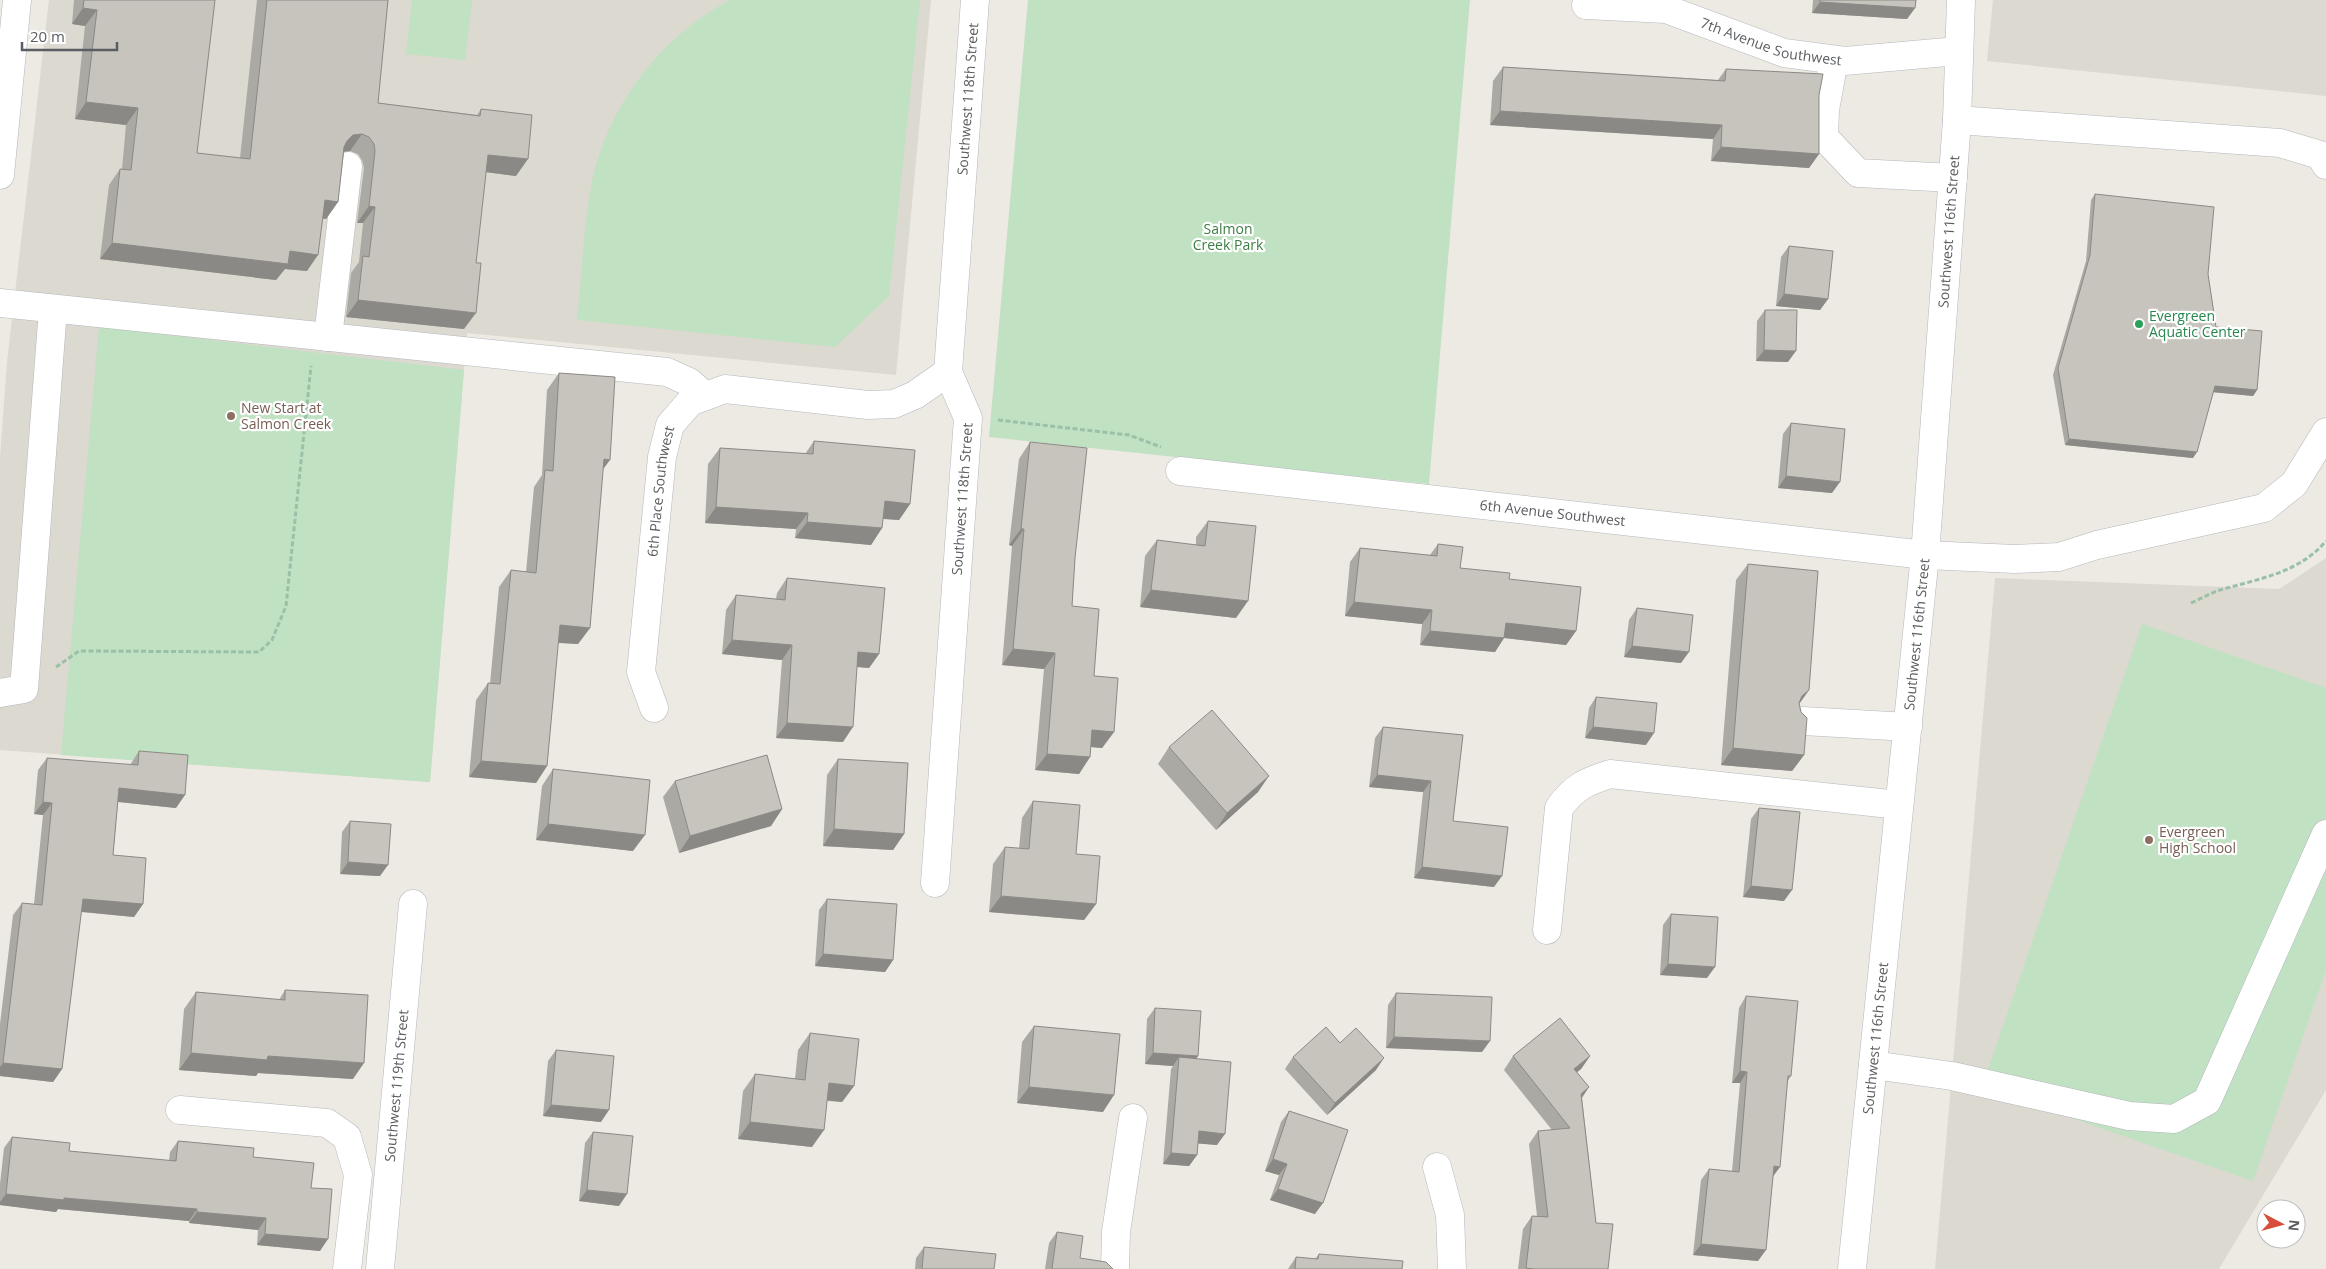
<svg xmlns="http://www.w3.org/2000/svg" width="2326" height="1269" viewBox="0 0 2326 1269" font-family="'Open Sans',sans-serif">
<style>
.education{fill:#dbd9d0}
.green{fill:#c0e1c2}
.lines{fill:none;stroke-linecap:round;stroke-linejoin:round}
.minor-casing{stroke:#b4b7bb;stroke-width:29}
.path{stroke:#9ac1a7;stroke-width:3;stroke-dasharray:5 2.5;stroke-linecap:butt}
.minor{stroke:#fff;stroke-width:28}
.wall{fill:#aba9a3}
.shaded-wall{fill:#8b8985}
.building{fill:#c7c4be;stroke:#8b8985}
.leisure-dot{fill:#2e9e5b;stroke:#fff;stroke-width:2}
.education-dot{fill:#8d6e63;stroke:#fff;stroke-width:2}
.labels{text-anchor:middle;stroke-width:4.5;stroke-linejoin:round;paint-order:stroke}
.street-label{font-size:14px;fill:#5a5d61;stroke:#fff}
.park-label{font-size:14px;fill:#3c7e42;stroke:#fff}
.leisure-label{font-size:14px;fill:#27864d;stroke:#fff;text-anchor:start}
.education-label{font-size:14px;fill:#785e54;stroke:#fff;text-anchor:start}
</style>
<rect width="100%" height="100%" fill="#eceae2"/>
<!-- education -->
<path class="education" d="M49,0H931L896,375L467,333L430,782L0,750V457L7,362Z
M1993,0H2326V96L1987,61Z
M2326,558V1090L2219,1269H1935L1995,578L2279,589Z"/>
<!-- green -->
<path class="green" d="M412,0H472L465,60L406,54Z
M730,0H920L889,296L835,347L577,320C582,276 583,230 591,187C606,108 659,38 730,0Z
M1028,0H1470L1429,484L989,437Z
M99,327L464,370L430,782L61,755Z
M2142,624L2326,688V970L2253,1181L1982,1087Z"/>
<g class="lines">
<defs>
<g id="minor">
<path id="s1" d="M1586,5L1666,9L1784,53L1845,61L1958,51"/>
<path d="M1834,60L1825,110L1824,137L1858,173L1953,178"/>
<path d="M1957,120L2280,143L2320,155L2326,165"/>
<path d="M0,175L17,0"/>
<path d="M0,303L667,372L689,382L705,396"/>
<path d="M328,337L348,166"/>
<path id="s2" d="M1180,471L1925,555L2015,559L2059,557L2097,545L2264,508L2294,484L2326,432"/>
<path d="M0,693L24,689L53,309"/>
<path id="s3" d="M654,708L641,672L662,457L670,425L690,402L725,389L868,405L894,404L915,395L948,372"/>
<path d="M1803,721L1908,727"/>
<path id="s4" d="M935,883L968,418L948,372L975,0"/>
<path d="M1547,930L1559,808C1575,786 1586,782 1610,774L1899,805"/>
<path d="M1873,1065L1952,1076L2129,1116L2174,1119L2207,1101L2326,834"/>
<path d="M180,1110L327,1123L347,1137L358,1175L347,1269"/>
<path d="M1437,1167L1450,1215L1452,1269"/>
<path id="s5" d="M380,1269L413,904"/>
<path d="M1115,1269L1116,1232L1133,1118"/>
<path id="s6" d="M1852,1269L1925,555L1957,120L1961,0"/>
</g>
</defs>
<!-- minor casing -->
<use href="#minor" class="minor-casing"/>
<!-- path -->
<path class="path" d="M998,420L1129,435L1161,447
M2191,603C2201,599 2210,593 2220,590C2258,579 2299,573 2326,541
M56,667L79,651L259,652L272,640L286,606L311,366"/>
<!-- minor -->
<use href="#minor" class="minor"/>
</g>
<!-- wall -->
<path class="wall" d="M74,0H215L197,153L240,158L257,0H388L378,103L477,115L481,109L516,176L486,172L464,329L346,317L351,273L359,262L363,223H357L364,168L362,160L358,154L350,151L344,152L338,202L326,219L323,218L307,271L285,269L276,280L100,259L109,185L120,169H122L126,125L75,119L85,26L72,24Z
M1813,0H1916L1915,8L1907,19L1812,13Z
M1503,67L1718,80L1726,69L1819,95V154L1809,168L1711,161L1713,139L1490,125L1493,81Z
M2095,194L2208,274L2216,327L2257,390L2253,396L2213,392L2193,458L2065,445L2053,375L2086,261L2091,200Z
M1789,246L1828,299L1820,310L1776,306L1781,257Z
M1765,310L1788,362L1756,361L1757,321Z
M559,373L603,469L590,628L578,644L558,643L547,766L536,783L469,777L476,700L488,683L490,684L499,587L511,570L526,572L534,487L542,475L547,390Z
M1791,423L1832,493L1778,488L1783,434Z
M814,441L910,504L899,520L883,519L882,528L871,545L795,538L796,529L705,523L708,464L720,448L805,454Z
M1030,442L1075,558L1072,606L1094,676L1114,732L1102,748L1091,747L1090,757L1079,774L1035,770L1044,669L1002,665L1012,546L1009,545L1019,459Z
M1208,521L1236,618L1140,607L1145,556L1157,540L1196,545V537Z
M1438,544L1460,568L1509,579L1576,631L1566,645L1504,638L1495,652L1420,645L1422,624L1345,616L1350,562L1360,548L1430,555Z
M1748,564L1809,690L1799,704L1804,755L1792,771L1721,765L1736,580Z
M787,578L879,654L869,668L857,667L843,742L776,738L782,660L722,654L726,610L736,595L776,599L777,593Z
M1637,608L1681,663L1624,657L1629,620Z
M1596,697L1646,745L1585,738L1589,708Z
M1383,727L1463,735L1453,821L1494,887L1414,878L1423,792L1369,787L1375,738Z
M1169,747L1258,792L1216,830L1158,764Z
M139,751L176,808L118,802L113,855L143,904L134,917L81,912L62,1069L53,1082L0,1076V1024L13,915L22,903L34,904L43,815L34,814L38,770L47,758L130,765Z
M838,759L904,834L893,850L823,846L827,775Z
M553,769L633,851L536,840L542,786Z
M675,781L782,809L771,826L679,853L663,797Z
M1033,801L1076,854L1096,904L1084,920L989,912L993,864L1005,847L1019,849L1022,818Z
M1759,808L1784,901L1743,897L1751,819Z
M350,821L380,876L340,874L342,832Z
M827,899L893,960L885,972L815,966L819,910Z
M1671,914L1707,978L1660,975L1663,925Z
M285,990L353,1079L258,1073L256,1076L179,1070L184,1009L196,992L279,1000Z
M1396,993L1482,1052L1386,1048L1388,1005Z
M1746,996L1791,1076L1787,1082L1773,1177L1758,1261L1693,1255L1701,1180L1709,1169L1732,1171L1740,1083H1732L1739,1008Z
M1155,1008L1198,1056L1196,1059L1217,1145L1198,1143L1197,1155L1189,1166L1163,1164L1171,1069L1173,1066L1145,1064L1147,1019Z
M1034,1026L1103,1112L1017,1103L1022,1042Z
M810,1033L854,1086L842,1102L827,1101L812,1147L738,1139L743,1091L755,1074L795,1079L798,1050Z
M1340,1043L1376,1070L1327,1115L1285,1069L1293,1057Z
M556,1050L601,1122L543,1116L548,1061Z
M1513,1056H1590L1581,1069L1577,1072L1589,1087L1582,1098L1596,1223L1608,1269H1518L1523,1229L1532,1216H1537L1529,1144L1538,1131L1552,1130L1504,1070Z
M1289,1111L1315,1214L1270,1200L1279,1175L1265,1171L1281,1122Z
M593,1132L619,1206L579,1201L585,1143Z
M12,1137L69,1151L169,1161L170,1152L178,1141L253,1157L311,1188L320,1251L257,1245L258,1230L189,1223V1221L58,1209L56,1212L0,1205V1184L4,1148Z
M1057,1232L1080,1258L1113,1269H1045L1049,1243Z
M924,1247L994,1269H915L916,1258Z
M1319,1254L1402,1269H1288L1296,1257L1315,1259Z"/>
<!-- shaded-wall -->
<path class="shaded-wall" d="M1820,2L1915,8L1907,19L1812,13Z
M83,8L97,10L85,26L72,24Z
M86,102L138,108L126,125L75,119Z
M1500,111L1722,125L1713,139L1490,125Z
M362,134L350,151L341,152L347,141L353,135Z
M1721,147L1819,154L1809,168L1711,161Z
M488,155L528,159L516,176L477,171Z
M325,200L338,202L326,219L314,217Z
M369,206L375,207L363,223H357Z
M112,243L290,251L318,255L307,271L285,269L276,280L100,259Z
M1784,294L1828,299L1820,310L1776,306Z
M358,300L476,313L464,329L346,317Z
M1764,350L1796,351L1788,362L1756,361Z
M2215,386L2257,390L2253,396L2211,392Z
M2069,439L2197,452L2193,458L2065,445Z
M604,459L610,460L598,476Z
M1786,476L1840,482L1832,493L1778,488Z
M885,501L910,504L899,520L873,518Z
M716,507L808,513L796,529L705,523Z
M807,522L882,528L871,545L795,538Z
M1021,529H1024L1012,546L1009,545Z
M1151,590L1248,601L1236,618L1140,607Z
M1354,602L1432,610L1422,624L1345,616Z
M1506,623L1576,631L1566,645L1496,637Z
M560,625L590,628L578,644L548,642Z
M1430,631L1504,638L1495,652L1420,645Z
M732,640L792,645L782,660L722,654Z
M1632,646L1689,652L1681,663L1624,657Z
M1013,649L1055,653L1044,669L1002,665Z
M858,652L879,654L869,668L847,666Z
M1809,690L1797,707L1802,696Z
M787,723L853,727L843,742L776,738Z
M1593,727L1654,733L1646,745L1585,738Z
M1092,730L1114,732L1102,748L1080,746Z
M1733,748L1804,755L1792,771L1721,765Z
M1047,754L1090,757L1079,774L1035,770Z
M481,761L547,766L536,783L469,777Z
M1377,775L1431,781L1423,792L1369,787Z
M1269,776L1258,792L1216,830L1227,813Z
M119,788L185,795L176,808L110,801Z
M43,802L52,803L43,815L34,814Z
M782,809L771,826L679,853L690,836Z
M548,824L645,835L633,851L536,840Z
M834,829L904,834L893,850L823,846Z
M348,862L388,865L380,876L340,874Z
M1422,867L1502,876L1494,887L1414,878Z
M1751,886L1792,890L1784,901L1743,897Z
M1001,896L1096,904L1084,920L989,912Z
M83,899L143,904L134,917L74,911Z
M823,954L893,960L885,972L815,966Z
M1668,964L1715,967L1707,978L1660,975Z
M1394,1037L1490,1041L1482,1052L1386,1048Z
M191,1053L268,1056L364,1063L353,1079L258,1073L256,1076L179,1070Z
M1153,1053L1198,1056L1190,1067L1179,1057L1173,1066L1145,1064Z
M1590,1056L1581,1069L1565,1082L1574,1069Z
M1384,1058L1376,1070L1327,1115L1335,1103Z
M3,1063L62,1069L53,1082L0,1076V1067Z
M1740,1071L1747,1072L1740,1083H1732Z
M829,1083L854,1086L842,1102L817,1099Z
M1029,1087L1114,1095L1103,1112L1017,1103Z
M1589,1087L1580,1100L1581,1094Z
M551,1105L609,1110L601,1122L543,1116Z
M750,1122L824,1130L812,1147L738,1139Z
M1199,1131L1225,1134L1217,1145L1191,1143Z
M1171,1153L1197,1155L1189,1166L1163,1164Z
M1273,1159L1287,1164L1279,1175L1265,1171Z
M1774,1166L1780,1167L1772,1178Z
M1278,1189L1323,1203L1315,1214L1270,1200Z
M587,1190L627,1194L619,1206L579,1201Z
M6,1194L64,1198L197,1209L189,1221L58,1209L56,1212L0,1205V1202Z
M197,1212L266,1218L258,1230L189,1223Z
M265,1234L328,1239L320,1251L257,1245Z
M1701,1244L1766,1250L1758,1261L1693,1255Z"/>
<!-- building -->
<path class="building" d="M84,0H215L197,153L250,159L267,0H388L378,103L480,116L481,109L532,115L528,159L488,155L476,263H481L476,313L358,300L363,256L369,257L375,207L369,206L375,151L374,144L369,137L362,134L353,135L347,141L344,147L338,202L325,200L318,255L290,251L288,264L112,243L120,169L131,170L138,108L86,102L97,10L83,8Z
M1820,0H1916L1915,8L1820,2Z
M1503,67L1725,81L1726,69L1823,74L1819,95V154L1721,147L1722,125L1500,111Z
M2095,194L2214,207L2208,274L2216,327L2262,331L2257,390L2215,386L2197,452L2069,439L2058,368L2090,255Z
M1789,246L1833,251L1828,299L1784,294Z
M1765,310H1797L1796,351L1764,350Z
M559,373L615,377L610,460L604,459L590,628L560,625L547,766L481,761L488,683L500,684L511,570L536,573L545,470L553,471Z
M1791,423L1845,429L1840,482L1786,476Z
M814,441L915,450L910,504L885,501L882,528L807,522L808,513L716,507L720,448L813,454Z
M1030,442L1087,448L1075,558L1072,606L1099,609L1094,676L1118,678L1114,732L1092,730L1090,757L1047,754L1055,653L1013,649L1024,529H1021Z
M1208,521L1256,526L1248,601L1151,590L1157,540L1205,546Z
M1438,544L1463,547L1460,568L1510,573L1509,579L1581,587L1576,631L1506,623L1504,638L1430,631L1432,610L1354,602L1360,548L1437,556Z
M1748,564L1818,571L1809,690L1802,696L1799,703L1801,712L1807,718L1804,755L1733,748Z
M787,578L885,588L879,654L858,652L853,727L787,723L792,645L732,640L736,595L785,600Z
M1637,608L1693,615L1689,652L1632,646Z
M1596,697L1657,703L1654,733L1593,727Z
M1212,710L1269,776L1227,813L1169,747Z
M1383,727L1463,735L1453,821L1508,827L1502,876L1422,867L1431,781L1377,775Z
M139,751L188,755L185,795L119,788L113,855L146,858L143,904L83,899L62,1069L3,1063L22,903L42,905L52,803L43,802L47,758L138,765Z
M767,755L782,809L690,836L675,781Z
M838,759L908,763L904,834L834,829Z
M553,769L650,780L645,835L548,824Z
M1033,801L1080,805L1076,854L1100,856L1096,904L1001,896L1005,847L1029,849Z
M1759,808L1800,812L1792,890L1751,886Z
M350,821L391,824L388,865L348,862Z
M827,899L897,904L893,960L823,954Z
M1671,914L1718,917L1715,967L1668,964Z
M285,990L368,995L364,1063L268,1056L267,1060L191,1053L196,992L285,1000Z
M1396,993L1492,997L1490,1041L1394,1037Z
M1746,996L1798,1001L1791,1076H1788L1780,1167L1774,1166L1766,1250L1701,1244L1709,1169L1739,1172L1747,1072L1740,1071Z
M1155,1008L1201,1011L1198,1056L1153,1053Z
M1560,1018L1590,1056L1574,1069L1589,1087L1581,1094L1596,1223L1613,1224L1608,1269H1534L1526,1268L1532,1216L1548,1217L1538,1131L1570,1128L1513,1056Z
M1034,1026L1120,1034L1114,1095L1029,1087Z
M1326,1027L1340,1043L1356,1028L1384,1058L1335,1103L1293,1057Z
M810,1033L859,1039L854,1086L829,1083L824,1130L750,1122L755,1074L805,1080Z
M556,1050L614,1056L609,1110L551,1105Z
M1179,1057L1231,1062L1225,1134L1199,1131L1197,1155L1171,1153Z
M1289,1111L1348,1130L1323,1203L1278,1189L1287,1164L1273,1159Z
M593,1132L633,1136L627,1194L587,1190Z
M12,1137L70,1143L69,1151L176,1161L178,1141L254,1148L253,1157L314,1163L311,1188L332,1189L328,1239L265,1234L266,1218L197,1212V1209L64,1198V1200L6,1194Z
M1057,1232L1083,1236L1080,1258L1106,1262L1113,1269H1052Z
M924,1247L996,1254L994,1269H922Z
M1319,1254L1403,1261L1402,1269H1295L1296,1257L1318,1259Z"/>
<!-- markers -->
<circle class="leisure-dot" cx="2139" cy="324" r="5"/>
<g class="education-dot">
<circle cx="231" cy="416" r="5"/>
<circle cx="2149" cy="840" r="5"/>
</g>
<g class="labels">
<!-- street labels -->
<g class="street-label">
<text dy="5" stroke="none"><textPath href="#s1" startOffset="191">7th Avenue Southwest</textPath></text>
<text dy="5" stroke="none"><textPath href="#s4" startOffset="790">Southwest 118th Street</textPath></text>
<text dy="5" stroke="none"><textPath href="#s6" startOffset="1042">Southwest 116th Street</textPath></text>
<text dy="5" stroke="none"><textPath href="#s3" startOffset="220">6th Place Southwest</textPath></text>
<text dy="5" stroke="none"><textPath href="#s4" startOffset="385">Southwest 118th Street</textPath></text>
<text dy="5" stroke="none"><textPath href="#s2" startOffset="375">6th Avenue Southwest</textPath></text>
<text dy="5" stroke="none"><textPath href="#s6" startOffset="638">Southwest 116th Street</textPath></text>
<text dy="5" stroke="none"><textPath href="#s6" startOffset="232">Southwest 116th Street</textPath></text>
<text dy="5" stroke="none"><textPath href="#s5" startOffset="184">Southwest 119th Street</textPath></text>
</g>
<!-- park labels -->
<g class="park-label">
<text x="1228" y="234">Salmon<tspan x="1228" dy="16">Creek Park</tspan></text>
</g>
<!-- leisure labels -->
<g class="leisure-label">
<text x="2149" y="321">Evergreen<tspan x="2149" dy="16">Aquatic Center</tspan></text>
</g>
<!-- education labels -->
<g class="education-label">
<text x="241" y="413">New Start at<tspan x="241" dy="16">Salmon Creek</tspan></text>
<text x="2159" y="837">Evergreen<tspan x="2159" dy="16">High School</tspan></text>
</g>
</g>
<!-- north arrow -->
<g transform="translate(2281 1224) rotate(96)"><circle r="24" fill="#ffffff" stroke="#bdbec0"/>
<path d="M0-4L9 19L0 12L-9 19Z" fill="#d74f3c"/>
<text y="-8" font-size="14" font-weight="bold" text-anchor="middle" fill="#5a5d61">N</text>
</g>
<!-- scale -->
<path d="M22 42v8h95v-8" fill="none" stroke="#5a5d61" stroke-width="2.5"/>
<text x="30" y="42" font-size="15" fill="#5a5d61" stroke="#ffffff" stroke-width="4" paint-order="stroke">20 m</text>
</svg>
